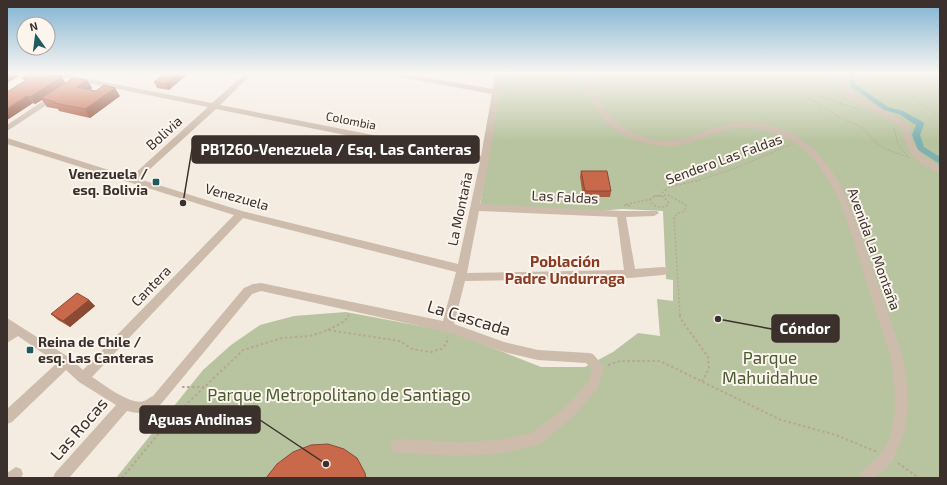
<svg xmlns="http://www.w3.org/2000/svg" width="947" height="485" viewBox="0 0 947 485" font-family="'Exo 2',sans-serif">
<style>
.green{fill:#b8c4a0}
.lines{fill:none;stroke-linecap:round;stroke-linejoin:round}
.canal{fill:#7fb0b2;fill-rule:evenodd}
.path-far2{stroke:#b9a596;stroke-width:1;stroke-dasharray:1.5 1.5;stroke-linecap:butt}
.path-far1{stroke:#b9a596;stroke-width:1.5;stroke-dasharray:2 2;stroke-linecap:butt}
.path{stroke:#b9a596;stroke-width:2;stroke-dasharray:2.5 2.5;stroke-linecap:butt}
.street{fill:#cdbbac;fill-rule:evenodd}
.wall{fill:#ac5a40}
.shaded-wall{fill:#8c4a34}
.building{fill:#c8694b;stroke:#8c4a34}
.poi-dot{fill:#1f5a5e;stroke:#fbf5ee;stroke-width:1.5}
.labels{text-anchor:middle;stroke-width:4;stroke-linejoin:round;paint-order:stroke}
.far-street-label{font-size:12px;fill:#3b302b;stroke:#fbf5ee}
.street-label{font-size:14px;fill:#3b302b;stroke:#fbf5ee}
.poi-label{font-size:14px;font-weight:bold;fill:#3b302b;stroke:#fbf5ee;text-anchor:end}
.neighbourhood-label{font-size:15px;font-weight:bold;fill:#8c3b22;stroke:#fbf5ee}
.near-street-label{font-size:17px;fill:#3b302b;stroke:#fbf5ee}
.near-park-label{font-size:17px;fill:#4a5a2e;stroke:#fbf5ee}
.leader{fill:none;stroke:#3b302b;stroke-width:1.5}
.callout-dot{fill:#3b302b;stroke:#fbf5ee;stroke-width:1.5}
.callout{fill:#3b302b;stroke:#3b302b;stroke-width:1.5}
.callout-label{font-size:15px;text-anchor:middle;font-weight:bold;fill:#fff}
</style>
<rect width="100%" height="100%" fill="#f4ebe1"/>
<!-- green -->
<path class="green" d="M502,73H940V478H116L203,370L231,345L260,325L294,316L346,312L452,332L541,367H585L613,352L638,333L660,336L657,299L673,301V280L666,279L663,211L622,209L599,211L480,206Z"/>
<g class="lines">
<!-- canal -->
<path class="canal" d="M850,73H856L855,84L888,107L903,111L923,122L924,124L920,135L924,147L940,157V164L918,150L912,135L916,125L899,114L884,110L850,86Z"/>
<!-- path-far2 -->
<path class="path-far2" d="M776,73L792,81L800,90L858,109L857,108
M886,73L898,87L940,117
M835,87L830,86L846,100
M800,90L804,95L841,118L863,128L872,139L883,148L910,158
M894,128L898,145L908,156
M696,181L728,171L790,145"/>
<!-- path-far1 -->
<path class="path-far1" d="M662,193L669,187L700,180
M654,196H662L668,201V205C661,209 654,207 650,200Z
M656,196L668,195L686,205L684,212L678,213L674,217L680,316
M630,206L624,205L651,199
M348,316L349,315"/>
<!-- path -->
<path class="path" d="M680,315V318L708,357L709,369L702,381
M328,330L345,321L349,315
M608,365L620,361H660L781,420L836,435L877,452
M182,387H204
M898,463L919,478
M122,478L169,421L243,350L282,338L310,336L328,330L400,341L412,349L431,352L441,349L447,343V337"/>
<!-- street -->
<path class="street" d="M44,73H58L212,103L246,73H253L220,105L481,156L492,94L390,75L386,73H401L493,89L495,73H502L489,160L480,204L621,211H657L659,213L654,216L626,217L635,269L663,267L667,268L668,271L667,274L663,275L630,278L465,281L454,324L504,342L538,350L589,353L593,354L604,367L598,388L575,415L540,444L535,446L498,454L459,456L397,453L392,451L390,446L392,441L397,439L459,442L498,440L532,433L565,407L589,381L592,369L586,363L538,360L504,352L447,332L261,291L252,294L161,404C149,413 142,415 127,411L69,478H53L55,473L116,405L79,382L66,370L12,422L7,424V409L57,363L18,336L7,343V331L8,330L7,329V318L70,358L83,370L234,215L7,144V138L131,177L208,107L48,75ZM216,109L480,162L458,264L242,211L139,179ZM479,211L617,217L624,270L467,273ZM243,218L456,272L443,321L261,283L253,284L244,288L153,396C150,397 147,400 144,401C131,406 103,384 92,377Z
M581,73H588C598,113 632,146 676,140C690,139 702,132 716,127C745,118 780,123 805,142C844,172 857,224 872,268C882,297 892,325 902,354L906,375L908,403L905,430L893,461L875,478H858C863,466 877,461 883,451C900,425 895,383 890,354C880,325 871,296 862,268C848,225 836,174 799,146C776,129 744,123 718,132C704,137 690,144 675,146C652,148 621,138 605,121C598,112 592,100 587,89C585,84 582,79 581,73Z
M838,73H844C845,75 844,79 845,82C851,97 890,111 903,121C913,128 909,132 913,142C918,153 930,161 940,166V173C921,168 903,148 903,129C886,115 845,103 838,82C837,79 838,75 838,73Z
M52,95H58L59,97L7,131V125Z
M16,467L21,469L23,474L21,478H7V473Z"/>
</g>
<!-- wall -->
<path class="wall" d="M166,73L169,90L157,88L154,82Z
M22,78L66,83L87,80L92,88L90,90L120,96L90,118L59,111L58,109L47,107L42,100L35,104L33,103L7,120V92L25,81Z
M581,171L611,191L610,197H583L580,177Z
M89,300L95,306L70,327L58,320L51,314Z"/>
<!-- shaded-wall -->
<path class="shaded-wall" d="M7,73H15L18,77L7,83Z
M179,73H189L169,90L166,84Z
M62,77L66,84L41,98L42,100L35,104L30,97Z
M87,80L92,88L82,95L77,87Z
M115,88L120,96L90,118L85,109Z
M27,96L33,103L7,120V109Z
M89,300L95,306L70,327L63,321Z"/>
<!-- building -->
<path class="building" d="M31,73H44L62,77L30,97L27,96L7,109V92L28,79L22,78Z
M166,73H179L166,84L154,82Z
M73,78L87,80L77,87L96,91L104,85L115,88L85,109L54,103L55,102L41,98Z
M581,171H607L611,191H585Z
M77,293L89,300L63,321L51,314Z
M328,444L344,449L357,458L365,473L366,478H266L277,464L293,452L311,445Z"/>
<!-- sky -->
<linearGradient id="sky" x2="0" y2="1"><stop stop-color="#7eb2d2"/><stop offset="0.52" stop-color="#faf6f2"/><stop offset="1" stop-color="#faf6f2" stop-opacity="0"/></linearGradient>
<rect width="947" height="141" fill="url(#sky)"/>
<!-- markers -->
<g class="poi-dot">
<rect x="152" y="178" width="8" height="8" rx="2"/>
<rect x="26" y="346" width="8" height="8" rx="2"/>
</g>
<g class="labels">
<!-- far-street labels -->
<g class="far-street-label">
<text transform="translate(351 121) rotate(11)" y="4">Colombia</text>
</g>
<!-- street labels -->
<g class="street-label">
<text transform="translate(164 133) rotate(-42)" y="5">Bolivia</text>
<text transform="translate(724 159) rotate(-20)" y="5">Sendero Las Faldas</text>
<text transform="translate(237 197) rotate(16)" y="5">Venezuela</text>
<text transform="translate(565 197) rotate(3)" y="5">Las Faldas</text>
<text transform="translate(460 209) rotate(-78)" y="5">La Montaña</text>
<text transform="translate(874 249) rotate(70)" y="5">Avenida La Montaña</text>
<text transform="translate(151 286) rotate(-46)" y="5">Cantera</text>
</g>
<!-- poi labels -->
<g class="poi-label">
<text x="148" y="179">Venezuela /<tspan x="148" dy="16">esq. Bolivia</tspan></text>
<text x="38" y="347" text-anchor="start">Reina de Chile /<tspan x="38" dy="16">esq. Las Canteras</tspan></text>
</g>
<!-- neighbourhood labels -->
<g class="neighbourhood-label">
<text x="565" y="267">Población<tspan x="565" dy="17">Padre Undurraga</tspan></text>
</g>
<!-- near-street labels -->
<g class="near-street-label">
<text transform="translate(469 318) rotate(17)" y="6">La Cascada</text>
<text transform="translate(79 429) rotate(-49)" y="6">Las Rocas</text>
</g>
<!-- near-park labels -->
<g class="near-park-label">
<text x="770" y="364">Parque<tspan x="770" dy="20">Mahuidahue</tspan></text>
<text x="339" y="401">Parque Metropolitano de Santiago</text>
</g>
</g>
<!-- callouts -->
<path class="leader" d="M183 203L192 149M718 319L772 329M326 464L260 420"/>
<g class="callout-dot">
<circle cx="183" cy="203" r="4"/>
<circle cx="718" cy="319" r="4"/>
<circle cx="326" cy="464" r="4"/>
</g>
<g class="callout">
<rect x="192" y="136" width="287" height="27" rx="4"/>
<rect x="772" y="315" width="67" height="27" rx="4"/>
<rect x="140" y="406" width="120" height="27" rx="4"/>
</g>
<g class="callout-label">
<text x="336" y="155">PB1260-Venezuela / Esq. Las Canteras</text>
<text x="805" y="334">Cóndor</text>
<text x="200" y="425">Aguas Andinas</text>
</g>
<!-- border -->
<rect width="947" height="485" fill="none" stroke="#3b302b" stroke-width="16"/>
<!-- north arrow -->
<g transform="translate(36 36) rotate(346)"><circle r="19" fill="#fbf5ee" stroke="#aea6a0"/>
<path d="M0-3L7 15L0 10L-7 15Z" fill="#1f5a5e"/>
<text y="-6" font-size="11" font-weight="bold" text-anchor="middle" fill="#3b302b">N</text>
</g>
</svg>
